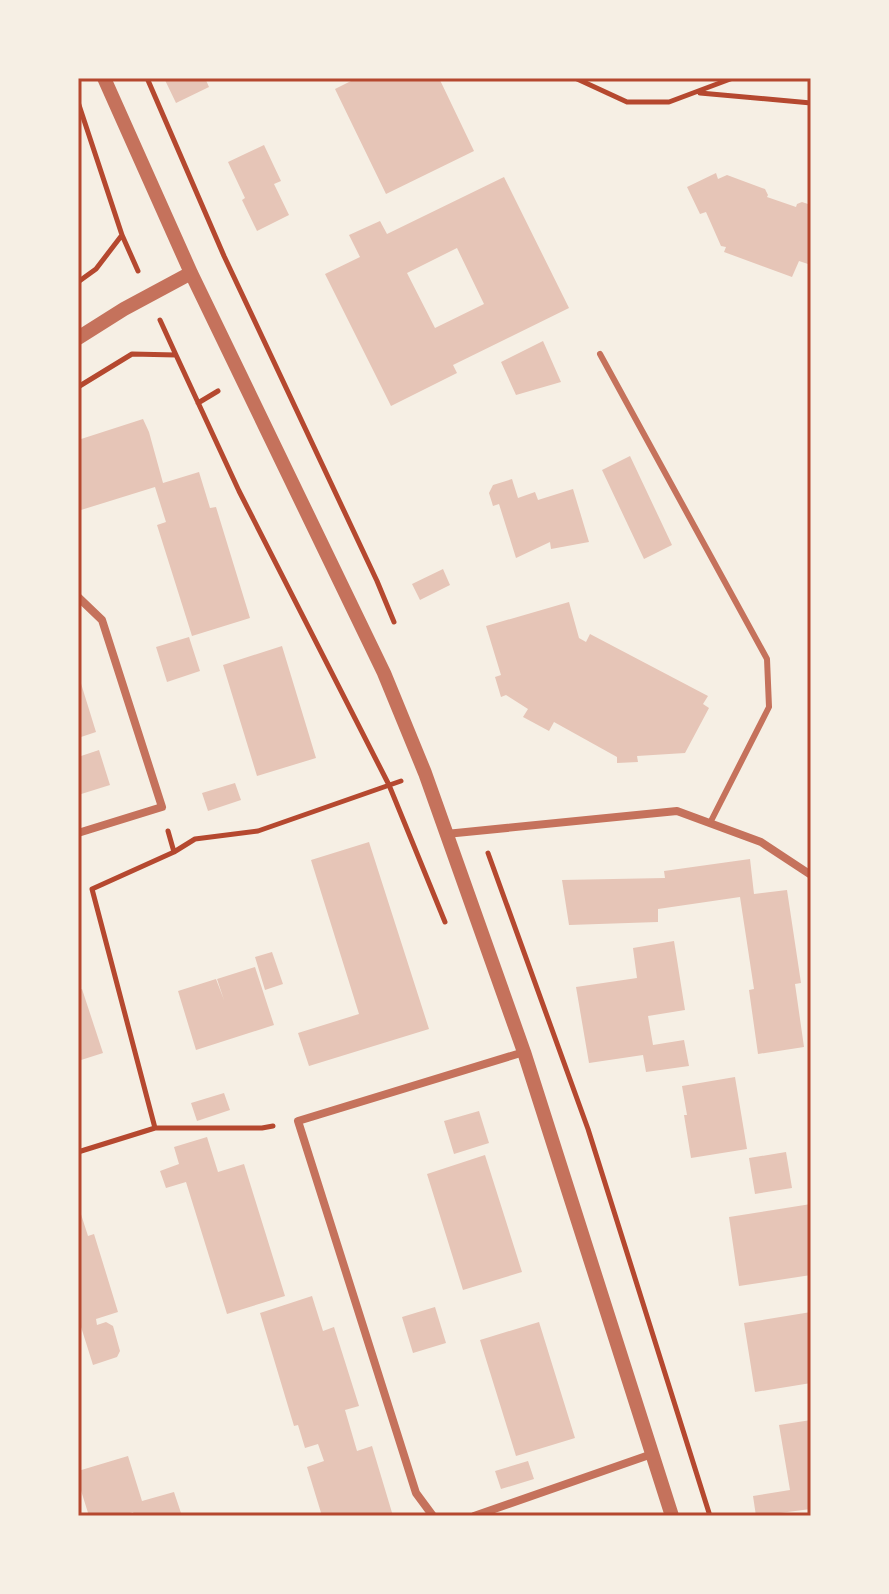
<svg xmlns="http://www.w3.org/2000/svg" width="889" height="1594" viewBox="0 0 889 1594" font-family="'Work Sans',sans-serif">
<style>
.building{fill:#e6c5b7;fill-rule:evenodd}
.lines{fill:none;stroke-linecap:round;stroke-linejoin:round}
.path{stroke:#b5482f;stroke-width:5}
.service{stroke:#c5725c;stroke-width:6}
.minor{stroke:#c5725c;stroke-width:8}
.tertiary{stroke:#c5725c;stroke-width:14}
.neatline{fill:none;stroke:#b5482f;stroke-width:3}
</style>
<rect width="100%" height="100%" fill="#f6efe4"/>
<!-- building -->
<path class="building" d="M164,78H205L209,87L176,103Z
M357,78H439L474,151L386,194L335,89Z
M264,145L281,181L274,184L289,215L257,231L242,200L245,198L228,162Z
M716,173L718,179L727,175L765,189L768,195L767,197L796,207L797,204L802,202L811,205V265L799,261L792,277L724,252L726,247L721,246L706,212L700,214L687,187Z
M504,177L569,308L453,365L457,373L391,406L325,274L360,257L349,235L380,221L387,234ZM457,248L484,304L435,328L407,273Z
M543,341L561,382L516,395L501,362Z
M143,419L149,432L163,483L199,472L210,508L216,507L250,618L192,636L157,525L166,522L155,487L81,510L78,500V440Z
M630,456L672,545L644,559L602,470Z
M512,479L518,498L535,492L538,500L573,489L589,542L551,549L550,542L516,558L499,504L493,506L489,493L493,485Z
M443,569L450,585L420,600L412,584Z
M569,602L579,638L586,642L590,634L708,696L703,704L709,708L685,753L637,756L638,762L617,763V757L554,722L549,731L523,717L528,709L506,695L501,697L495,677L501,675L486,626Z
M189,637L200,671L167,682L156,647Z
M282,646L316,758L257,776L223,665Z
M79,677L96,732L78,738V678Z
M99,750L110,785L78,795V757Z
M235,783L241,800L208,811L202,793Z
M369,842L429,1029L309,1066L298,1033L359,1014L311,860Z
M750,859L754,894L787,890L801,983L795,984L804,1047L758,1054L749,990L754,989L740,897L658,909V922L569,925L562,880L665,878L664,871Z
M674,941L685,1010L648,1016L653,1045L684,1040L689,1066L646,1072L643,1055L589,1063L576,987L637,978L633,948Z
M272,952L283,984L265,990L255,957Z
M255,967L274,1025L196,1050L178,991L216,979L224,1000L217,979Z
M82,989L103,1053L78,1061V990Z
M735,1077L747,1149L691,1158L684,1115H687L682,1086Z
M224,1093L230,1110L197,1121L191,1103Z
M479,1111L489,1143L454,1154L444,1121Z
M207,1137L218,1172L244,1164L285,1296L227,1314L186,1182L166,1188L160,1171L179,1164L174,1147Z
M786,1152L792,1188L755,1194L749,1158Z
M485,1155L522,1272L463,1290L427,1174Z
M811,1204V1275L739,1286L729,1217Z
M79,1208L88,1236L94,1234L118,1312L96,1319L97,1325L106,1322L113,1326L120,1351L117,1357L93,1365L82,1330L80,1324L78,1325Z
M312,1296L323,1331L334,1327L359,1406L345,1410L357,1451L372,1446L393,1516H322L307,1467L324,1461L318,1444L305,1448L298,1425L294,1426L260,1313Z
M435,1307L446,1343L413,1353L402,1317Z
M811,1312V1383L755,1392L744,1323Z
M539,1322L575,1438L516,1456L480,1340Z
M811,1420V1490L809,1491L811,1509L756,1516L753,1496L790,1490L779,1425Z
M128,1456L142,1501L174,1492L182,1516H135L133,1512L120,1516H89L78,1481V1471Z
M528,1461L534,1479L501,1489L495,1471Z"/>
<g class="lines">
<!-- path -->
<path class="path" d="M147,78L224,256L377,581L394,622
M575,78L627,102H669L733,78
M700,93L811,103
M78,102L122,235L138,271
M78,282L96,269L122,235
M160,320L176,355
M78,387L132,354L176,355L239,491L389,785L445,922
M198,403L218,391
M168,831L174,852
M488,853L588,1129L710,1516
M155,1128L92,889L174,852L195,839L258,831L401,781
M78,1152L155,1128H262L273,1126
M809,1516H811"/>
<!-- service -->
<path class="service" d="M600,354L767,659L769,707L710,823"/>
<!-- minor -->
<path class="minor" d="M78,597L102,620L162,807L78,833
M446,834L677,811L761,842L811,875
M433,1516L416,1493L298,1121L524,1052
M474,1516L652,1454"/>
<!-- tertiary -->
<path class="tertiary" d="M104,78L191,273L384,673L425,773L524,1052L672,1516
M78,338L124,309L191,273"/>
</g>
<!-- border -->
<rect width="889" height="1594" fill="none" stroke="#f6efe4" stroke-width="160"/>
<rect x="80" y="80" width="729" height="1434" class="neatline"/>
</svg>
